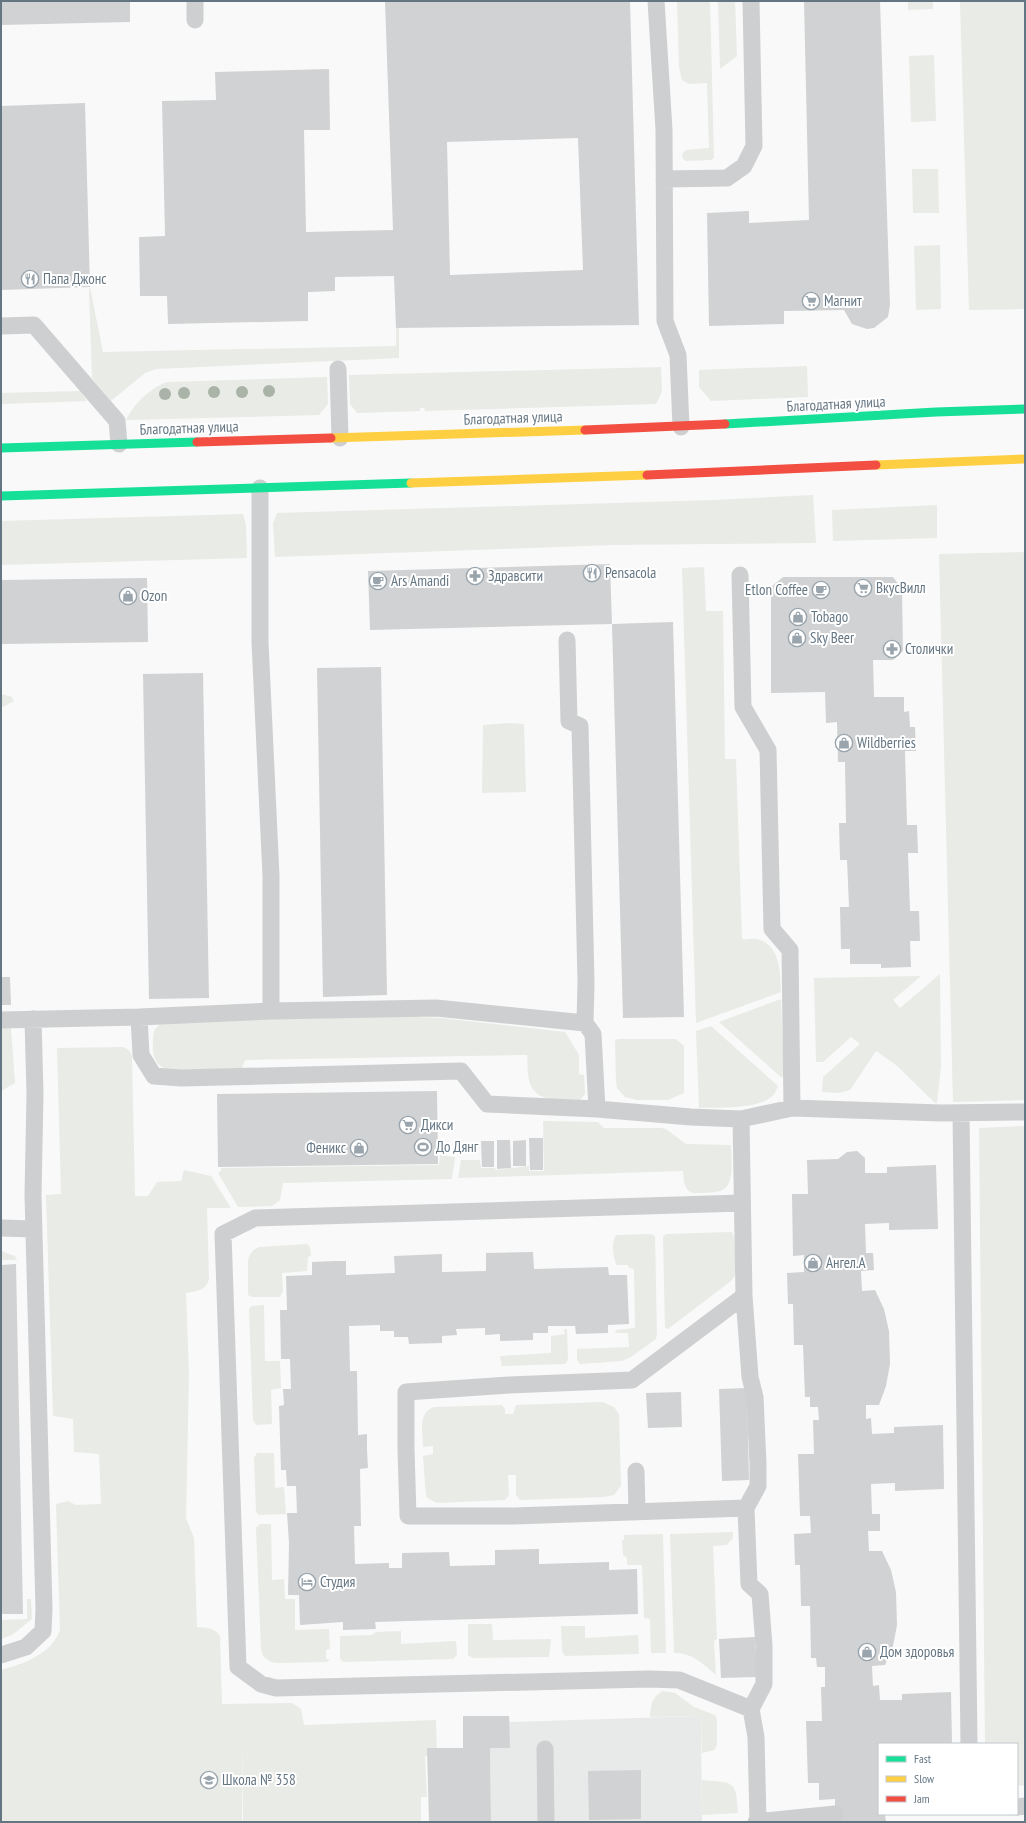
<svg xmlns="http://www.w3.org/2000/svg" width="1026" height="1823" viewBox="0 0 1026 1823" font-family="'PT Sans Narrow',sans-serif">
<style>
.built{fill:#e8e9e9}
.green{fill:#e8ebe6}
.building{fill:#d0d2d3;fill-rule:evenodd}
.lines{fill:none;stroke-linecap:round;stroke-linejoin:round}
.lane{stroke:#cecfd0;stroke-width:17}
.fast{stroke:#16e098;stroke-width:9}
.slow{stroke:#ffcf43;stroke-width:9}
.jam{stroke:#f24e42;stroke-width:9}
.tree{fill:#a9b3a7}
.labels{text-anchor:middle;stroke-width:4;stroke-linejoin:round;paint-order:stroke}
.poi-label{font-size:15px;fill:#657683;stroke:#fff;text-anchor:start}
.street-label{font-size:15px;fill:#657683;stroke:#fff}
</style>
<rect width="100%" height="100%" fill="#f9f9f9"/>
<!-- built -->
<path class="built" d="M463,1716H509L510,1722L701,1716L702,1822H491L490,1748Z"/>
<!-- green -->
<path class="green" d="M677,1H710L714,158L711,160L686,161L683,159L682,154L686,150L709,148L707,83L689,84L682,80L679,67Z
M718,1H735L737,56L720,69Z
M908,1H933V9L908,10Z
M960,1H1025V309L969,310Z
M934,55L936,121L911,122L909,56Z
M912,169H938L939,213H913Z
M940,245L941,309L916,310L914,246Z
M90,287L103,352L396,346V328H399V358L156,369L145,373L111,401L92,378L89,290Z
M807,366L808,397L711,401L699,387V370Z
M661,367L662,392L656,404L425,411L424,408H420V411L357,413L350,404L349,375Z
M327,377L328,404L319,415L126,420C134,404 150,388 167,382Z
M80,391L87,401L1,404V393Z
M813,495L816,543L614,545L275,557L273,523L277,513L714,500Z
M937,505V538L833,541L832,510Z
M243,514L246,525L247,558L1,565V521Z
M1025,552V1100L953,1102L939,554Z
M704,567L706,611H723L725,759H736L742,939C746,940 752,938 757,939C781,945 780,973 781,992L696,1023L682,568Z
M1,694L12,697L14,701L1,708Z
M509,723L524,724L526,792L482,793L483,725Z
M940,974L941,1066L937,1103H935L896,1065L876,1051L850,1090L839,1093L822,1092L823,1077L860,1044L851,1037L823,1062H816L814,978L921,976L893,1000L900,1008Z
M781,999L784,1072L782,1078L719,1022Z
M381,1015L441,1018L565,1032L579,1055V1074L584,1075L585,1094L580,1100C556,1099 531,1104 528,1074C527,1067 528,1061 527,1055L245,1060L242,1068C228,1069 214,1069 199,1070C175,1071 150,1075 153,1041C153,1031 155,1026 165,1022Z
M711,1026L778,1086C777,1088 776,1092 774,1094C762,1110 718,1107 699,1108L696,1031Z
M3,1028H11L15,1083L1,1091V1031Z
M619,1039H676L684,1046V1093L668,1100H637L625,1097L617,1088L616,1082L615,1040Z
M123,1047L129,1050L132,1056L135,1196H148L157,1182L181,1181L184,1170L211,1176L231,1208H207L209,1279C206,1291 196,1291 186,1293L189,1373L186,1518L194,1538L197,1627C207,1628 214,1627 220,1636L222,1704L292,1703L301,1709L304,1725L436,1720L437,1755L425,1756L427,1797H421V1822H243L242,1738V1822H1V1670C23,1664 52,1654 60,1630L56,1504L68,1501L76,1505L101,1504L99,1454L74,1452L73,1419L53,1416L46,1195L61,1194L57,1048Z
M543,1121L598,1122L604,1128H661L666,1129L686,1144L731,1145C731,1157 736,1187 720,1191C712,1193 702,1193 694,1193C683,1191 684,1179 683,1171L458,1178L461,1160H480L481,1168H495L496,1170L529,1166V1171H544Z
M1025,1126V1786L1017,1785V1744H985L979,1128Z
M440,1155L455,1157L452,1179L283,1183L280,1200L272,1206L238,1207L218,1173L221,1171V1168L439,1165Z
M732,1232L734,1237L736,1274L731,1281L668,1329L665,1328L663,1237L666,1234Z
M651,1234L655,1236L657,1334L656,1339L631,1357L622,1361L580,1364L577,1360V1349L629,1347L628,1333H615L616,1330L635,1328L634,1269L629,1268L628,1265H617C613,1259 611,1241 616,1235Z
M307,1244L310,1247L311,1256L308,1257L307,1271L282,1273L283,1291L280,1297H252L248,1295V1261C249,1255 252,1250 259,1247Z
M1,1251L15,1256L17,1260H1Z
M264,1305L265,1361H280L281,1388L271,1390L272,1424L256,1425L253,1420L249,1309L251,1306Z
M564,1329H567L568,1360L565,1364L502,1366L500,1356L551,1353V1336L565,1334Z
M603,1402L614,1407L619,1414L621,1486L614,1495L604,1497L520,1500L516,1495V1475H508L509,1495L505,1500L437,1503L429,1499L426,1496L423,1456L433,1454V1446L423,1447C423,1432 417,1413 434,1407L502,1405L505,1409V1414H513L516,1405Z
M257,1453H274L275,1488L284,1487L286,1514L259,1515L256,1512L254,1458Z
M260,1524H271L272,1580L284,1579L285,1599H295V1630L329,1629L330,1649L326,1650V1659H330L327,1662L276,1663L271,1662L263,1656L261,1649L256,1528Z
M733,1532V1538L727,1545L713,1546L717,1639L714,1641L716,1675C702,1663 692,1653 674,1653L670,1534Z
M663,1534L666,1653H651L650,1619L644,1618L642,1565H627V1558L623,1555L622,1540H624V1535Z
M27,1599H31L32,1619L12,1635L1,1639V1620L27,1619Z
M468,1624H492L493,1640L551,1639L549,1657L473,1658L468,1655Z
M561,1626H585V1638L638,1635L639,1654L565,1656L562,1652Z
M401,1631V1644L456,1641L457,1655L453,1659L343,1662L340,1658V1636L372,1635L376,1632Z
M663,1691L675,1693L694,1707L715,1715L717,1719V1745L714,1750L702,1753L701,1716L650,1717C651,1706 651,1697 663,1691Z
M702,1780C734,1783 736,1779 738,1813L702,1815Z"/>
<!-- building -->
<path class="building" d="M1,1H130V22L1,25Z
M385,1H630L639,325L396,328L394,276L335,277V291L308,292V321L168,324L167,296H140L139,237L165,236L162,101L216,100L215,72L329,69L330,130H304L306,232L393,230ZM578,138L583,270L450,275L447,142Z
M804,1H880L890,305L888,317L874,328L867,329L852,324L844,310L784,311V324L709,326L707,213L749,211V223L809,220Z
M85,103L90,287L1,290V106Z
M610,564L612,624L370,630L368,571Z
M783,577H893L902,589L903,651L893,660H873L874,697H904V712L909,711L910,727H915L916,751H905L907,825H917L918,853H908L910,911H919L920,941H910L911,967L881,968V964H850V949H841L840,907H849L847,860H840L839,823H846L845,762H838L837,722L826,723L825,692L771,693V587Z
M147,578L148,642L1,644V580Z
M673,622L684,1017L623,1018L612,624Z
M381,667L387,995L323,997L317,668Z
M203,673L209,998L149,999L143,674Z
M1,977H10L11,1005H1Z
M437,1091L438,1164L218,1167L217,1094Z
M529,1138H543V1170H530Z
M497,1140H510L511,1168L497,1169Z
M526,1140V1166H513V1141Z
M481,1141H494V1167H482Z
M857,1151L865,1158V1173H887V1167L936,1165L938,1229L889,1230V1223L865,1224L866,1253H873L874,1270L861,1271L862,1291L875,1290L884,1309L889,1331L890,1364L886,1386L879,1405H866V1419L871,1418L872,1434L894,1433V1427L943,1425L944,1489L895,1491V1483L871,1484L872,1514H880V1531H868L869,1551H882L891,1570L896,1592L897,1625L893,1646L885,1665L872,1666L873,1686L879,1685L880,1700H902V1694L951,1692L952,1744H879V1814H885L886,1822H835V1799L819,1800V1783H808L806,1721H822L821,1687H825V1667H817L816,1658H811L810,1606H801L800,1565H795L794,1534L811,1533L810,1516H800L798,1454H814L813,1420H819L818,1407H810V1397H805L803,1345H794L793,1304H788L787,1273L804,1272V1255L793,1256L792,1194H808L807,1160L838,1159L847,1152Z
M533,1252L534,1269L608,1267L609,1275H627L629,1324L608,1325V1333L576,1334L575,1326H548V1333H533V1340L500,1341V1334L485,1335V1328L456,1329L457,1335L442,1336V1343L409,1344L408,1337H394V1331H380V1325L349,1326L350,1371H357L358,1435L367,1434V1450L368,1468L360,1469L361,1526H354L355,1564L389,1563V1568H402V1553L449,1552L450,1566L495,1565V1550L539,1549V1564L609,1562V1570L637,1569L638,1614L375,1622L376,1629L343,1630V1622L300,1625L299,1595H288L289,1543L287,1513H297L296,1486H287L286,1470H281L279,1406L284,1405L283,1389H291L290,1359H281L280,1310H287L286,1276L312,1275V1262L336,1261H346V1275L395,1273L394,1256L442,1254V1272L486,1271V1253Z
M16,1264L23,1614H1V1265Z
M747,1388L749,1480L722,1481L719,1389Z
M681,1392L682,1427L648,1428L646,1393Z
M755,1637L757,1677L721,1678L719,1639Z
M463,1716H509L510,1748H490L491,1822H429L427,1748H463Z
M641,1770V1819L589,1820L588,1771Z"/>
<g class="lines">
<!-- lane -->
<path class="lane" d="M195,1V20
M656,1L664,130L665,321L678,355L681,427
M664,179L727,178L744,166L754,146L751,1
M1,326L34,325L117,421L119,444
M338,369L340,438
M260,488V642L271,876V1011
M740,575L743,707L768,750L772,929L790,950L792,1108
M567,640L569,721L580,726L586,982L585,1023
M139,1017L141,1055L154,1076L181,1078L461,1071L487,1104L597,1109
M1,1020L139,1017L271,1011L436,1008L585,1023L593,1034L597,1109L691,1117L741,1119L792,1108L941,1113L1025,1112
M961,1113L969,1744
M741,1119L744,1296L750,1377L755,1397L758,1464V1486L746,1508L749,1584L760,1594L764,1646V1684L751,1709L756,1737L758,1822
M742,1203L255,1218L223,1234L238,1667L261,1684L276,1688L649,1679L679,1680L751,1709
M1,1228L34,1229
M744,1296L632,1380L509,1385L406,1392V1449L408,1516H514L746,1508
M636,1471L637,1512
M1,1655L26,1647L43,1631L44,1609L33,1195L35,1094L33,1019
M545,1749L546,1822
M1017,1807L1025,1806
M756,1822L835,1814"/>
<!-- fast -->
<path class="fast" d="M725,424L936,412L1025,409
M1,448L197,442
M1,496L411,483"/>
<!-- slow -->
<path class="slow" d="M331,438L585,430
M876,465L1025,459
M411,483L647,475"/>
<!-- jam -->
<path class="jam" d="M585,430L725,424
M197,442L331,438
M647,475L876,465"/>
</g>
<!-- trees -->
<g class="tree">
<circle cx="269" cy="391" r="6"/>
<circle cx="214" cy="392" r="6"/>
<circle cx="242" cy="392" r="6"/>
<circle cx="184" cy="393" r="6"/>
<circle cx="165" cy="394" r="6"/>
</g>
<!-- icons -->
<defs>
<symbol id="restaurant-ring" viewBox="-11 -11 22 22"><circle r="9.5" fill="#fff" stroke="#99a4ac" stroke-width="1.5"/><path d="M-5-6h1v4h1v-4h1v4h1v-4h1v5L-1.5 .5V6h-2V.5L-5-1ZM5-6V6H3V1.5H1.5Q1.5-4 5-6Z" fill="#99a4ac"/></symbol>
<symbol id="supermarket-ring" viewBox="-11 -11 22 22"><circle r="9.5" fill="#fff" stroke="#99a4ac" stroke-width="1.5"/><path d="M-6-5.5h2.5l.6 2H6L4.5 2H-2.5L-4.4-4H-6ZM-1.5 3.2a1.3 1.3 0 1 0 .1 0ZM3 3.2a1.3 1.3 0 1 0 .1 0Z" fill="#99a4ac"/></symbol>
<symbol id="pharmacy-ring" viewBox="-11 -11 22 22"><circle r="9.5" fill="#fff" stroke="#99a4ac" stroke-width="1.5"/><path d="M-2-6h4v4h4v4h-4v4h-4v-4h-4v-4h4Z" fill="#99a4ac"/></symbol>
<symbol id="cafe-ring" viewBox="-11 -11 22 22"><circle r="9.5" fill="#fff" stroke="#99a4ac" stroke-width="1.5"/><path d="M-5.5-4.5H6V0H3Q3 3.5 0 3.5H-2.5Q-5.5 3.5-5.5 0ZM3-3.2v2h1.7v-2ZM-6 4.5H4V6H-6Z" fill="#99a4ac"/></symbol>
<symbol id="shop-ring" viewBox="-11 -11 22 22"><circle r="9.5" fill="#fff" stroke="#99a4ac" stroke-width="1.5"/><path d="M-5-2.5h2.3a2.7 3.5 0 0 1 5.4 0H5L5.5 6h-11ZM-1.5-2.5h3a1.5 2.3 0 0 0-3 0Z" fill="#99a4ac"/></symbol>
<symbol id="stadium-ring" viewBox="-11 -11 22 22"><circle r="9.5" fill="#fff" stroke="#99a4ac" stroke-width="1.5"/><path d="M0-5a6.5 5 0 1 0 0 10a6.5 5 0 1 0 0-10ZM-3.5-1.8h7v3.6h-7Z" fill="#99a4ac"/></symbol>
<symbol id="hotel-ring" viewBox="-11 -11 22 22"><circle r="9.5" fill="#fff" stroke="#99a4ac" stroke-width="1.5"/><path d="M-6-4.5h1.5V1H6V5H4.5V3h-9V5H-6ZM-4 0a1.8 1.8 0 1 1 3.6 0ZM.5 0V-2.5h3Q6-2.5 6 0Z" fill="#99a4ac"/></symbol>
<symbol id="school-ring" viewBox="-11 -11 22 22"><circle r="9.5" fill="#fff" stroke="#99a4ac" stroke-width="1.5"/><path d="M0-5L7-2L0 1L-7-2ZM-4 1L0 2.5L4 1V4Q0 6-4 4Z" fill="#99a4ac"/></symbol>
</defs>
<g fill-rule="evenodd">
<use href="#restaurant-ring" x="20" y="269" width="20" height="20"/>
<use href="#supermarket-ring" x="801" y="291" width="20" height="20"/>
<use href="#restaurant-ring" x="582" y="563" width="20" height="20"/>
<use href="#pharmacy-ring" x="465" y="566" width="20" height="20"/>
<use href="#cafe-ring" x="368" y="571" width="20" height="20"/>
<use href="#supermarket-ring" x="853" y="578" width="20" height="20"/>
<use href="#cafe-ring" x="811" y="580" width="20" height="20"/>
<use href="#shop-ring" x="118" y="586" width="20" height="20"/>
<use href="#shop-ring" x="788" y="607" width="20" height="20"/>
<use href="#shop-ring" x="787" y="628" width="20" height="20"/>
<use href="#pharmacy-ring" x="882" y="639" width="20" height="20"/>
<use href="#shop-ring" x="834" y="733" width="20" height="20"/>
<use href="#supermarket-ring" x="398" y="1115" width="20" height="20"/>
<use href="#stadium-ring" x="413" y="1137" width="20" height="20"/>
<use href="#shop-ring" x="349" y="1138" width="20" height="20"/>
<use href="#shop-ring" x="803" y="1253" width="20" height="20"/>
<use href="#hotel-ring" x="297" y="1572" width="20" height="20"/>
<use href="#shop-ring" x="857" y="1642" width="20" height="20"/>
<use href="#school-ring" x="199" y="1770" width="20" height="20"/>
</g>
<g class="labels">
<!-- poi labels -->
<g class="poi-label">
<text x="43" y="284">Папа Джонс</text>
<text x="824" y="306">Магнит</text>
<text x="605" y="578">Pensacola</text>
<text x="488" y="581">Здравсити</text>
<text x="391" y="586">Ars Amandi</text>
<text x="876" y="593">ВкусВилл</text>
<text x="808" y="595" text-anchor="end">Etlon Coffee</text>
<text x="141" y="601">Ozon</text>
<text x="811" y="622">Tobago</text>
<text x="810" y="643">Sky Beer</text>
<text x="905" y="654">Столички</text>
<text x="857" y="748">Wildberries</text>
<text x="421" y="1130">Дикси</text>
<text x="436" y="1152">До Дянг</text>
<text x="346" y="1153" text-anchor="end">Феникс</text>
<text x="826" y="1268">Ангел.А</text>
<text x="320" y="1587">Студия</text>
<text x="880" y="1657">Дом здоровья</text>
<text x="222" y="1785">Школа № 358</text>
</g>
<!-- street labels -->
<g class="street-label">
<text transform="translate(836 404) rotate(-3)" y="5">Благодатная улица</text>
<text transform="translate(513 418) rotate(-2)" y="5">Благодатная улица</text>
<text transform="translate(189 428) rotate(-2)" y="5">Благодатная улица</text>
</g>
</g>
<!-- border -->
<rect width="1026" height="1823" fill="none" stroke="#657683" stroke-width="4"/>
<!-- legend -->
<rect x="878" y="1743" width="140" height="72" fill="#ffffff" stroke="#c1c8cd"/>
<rect x="886" y="1756" width="20" height="6" fill="#16e098" stroke="#c1c8cd"/>
<text x="914" y="1763" font-size="12" fill="#657683">Fast</text>
<rect x="886" y="1776" width="20" height="6" fill="#ffcf43" stroke="#c1c8cd"/>
<text x="914" y="1783" font-size="12" fill="#657683">Slow</text>
<rect x="886" y="1796" width="20" height="6" fill="#f24e42" stroke="#c1c8cd"/>
<text x="914" y="1803" font-size="12" fill="#657683">Jam</text>
</svg>
